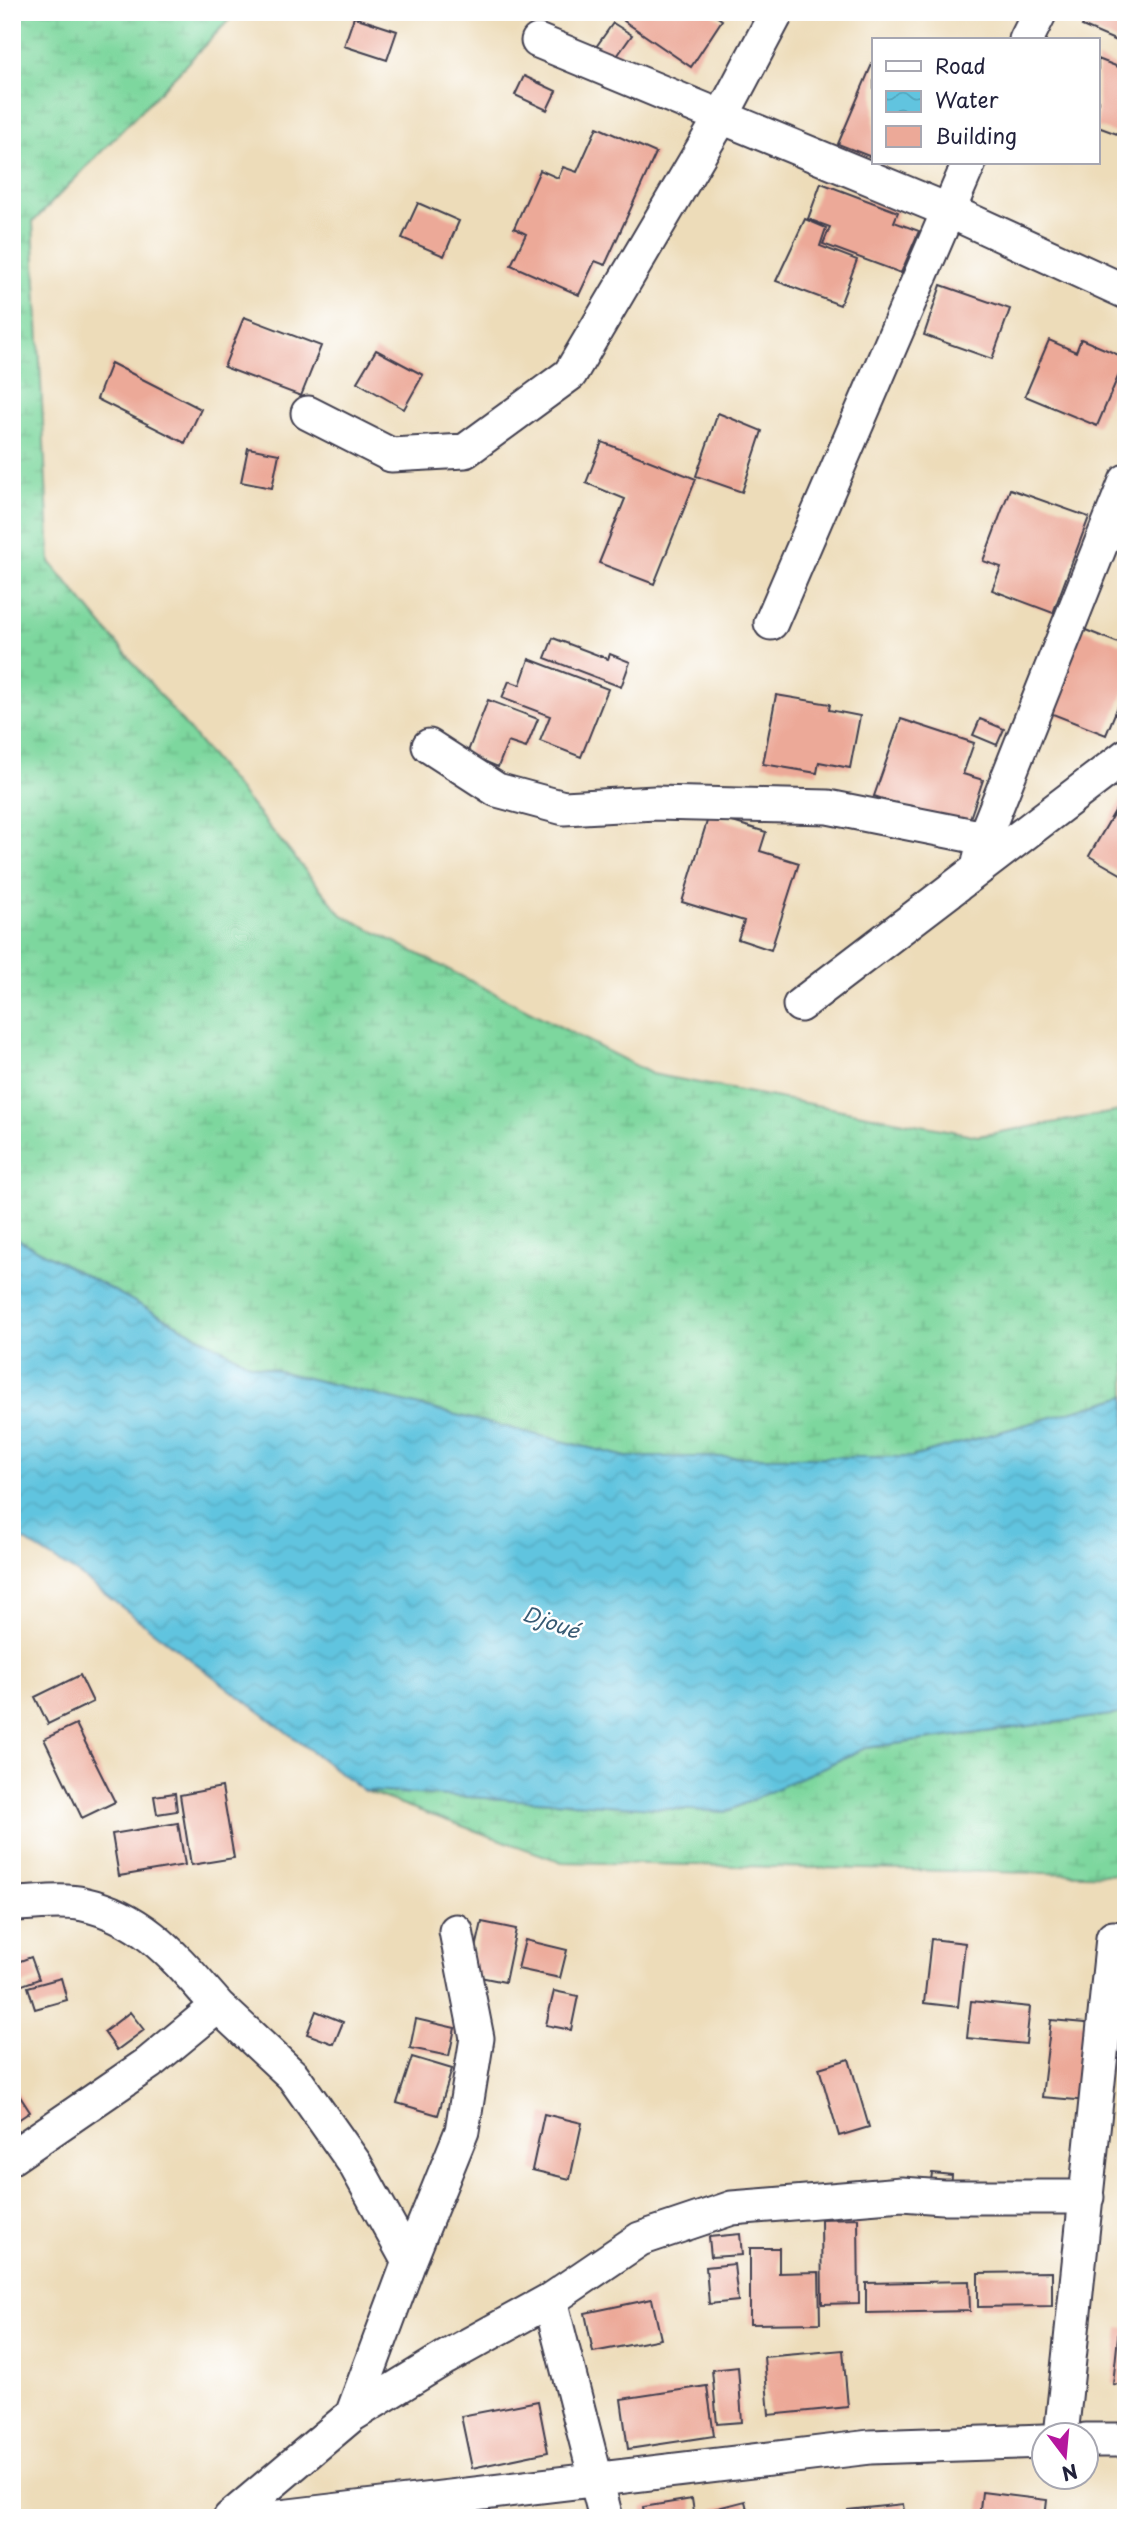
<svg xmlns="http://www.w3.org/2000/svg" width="1138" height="2530" viewBox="0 0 1138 2530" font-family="'Playpen Sans',sans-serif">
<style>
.wetland{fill:url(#wetland-marsh);stroke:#507c6c;stroke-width:2}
.water{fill:url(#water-waves);stroke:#42738d;stroke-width:2}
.building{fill:#eca998}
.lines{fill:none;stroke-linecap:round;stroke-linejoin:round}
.minor-casing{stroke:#403e4e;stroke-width:37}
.minor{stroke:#fff;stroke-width:33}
.labels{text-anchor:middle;stroke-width:5;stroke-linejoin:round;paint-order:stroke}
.water-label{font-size:21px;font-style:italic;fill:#385b74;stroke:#fff}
</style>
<defs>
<pattern id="wetland-marsh" width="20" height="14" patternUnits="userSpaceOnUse" patternTransform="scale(1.75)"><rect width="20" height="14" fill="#7dd79e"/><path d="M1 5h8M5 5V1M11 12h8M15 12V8" fill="none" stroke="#6cb889"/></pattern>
<pattern id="water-waves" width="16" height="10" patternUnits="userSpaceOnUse" patternTransform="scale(1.75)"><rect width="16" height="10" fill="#61c4df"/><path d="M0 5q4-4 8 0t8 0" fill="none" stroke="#54a8c0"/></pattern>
</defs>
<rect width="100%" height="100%" fill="#fff"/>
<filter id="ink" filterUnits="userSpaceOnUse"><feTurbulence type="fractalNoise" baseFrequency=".0143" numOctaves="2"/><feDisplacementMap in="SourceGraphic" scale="14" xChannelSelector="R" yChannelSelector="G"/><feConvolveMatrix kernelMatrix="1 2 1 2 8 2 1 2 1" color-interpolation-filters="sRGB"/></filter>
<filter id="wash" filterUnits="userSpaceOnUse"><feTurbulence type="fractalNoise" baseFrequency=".00686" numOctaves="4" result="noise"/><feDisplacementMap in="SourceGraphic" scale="28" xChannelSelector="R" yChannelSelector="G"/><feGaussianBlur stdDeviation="1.57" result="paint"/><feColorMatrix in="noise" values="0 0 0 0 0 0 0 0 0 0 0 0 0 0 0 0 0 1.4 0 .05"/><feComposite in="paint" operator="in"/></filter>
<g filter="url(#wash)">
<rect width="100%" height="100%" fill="#eddcb9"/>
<!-- wetland -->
<path class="wetland" d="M12,12H237L33,222L50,562L342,915L652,1074L978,1136L1126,1110V1396L912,1457H626L250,1364L12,1236Z
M1126,1713V1875L562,1862L365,1791L726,1812L865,1748Z"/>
<!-- water -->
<path class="water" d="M12,1236L250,1364L626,1457H912L1126,1396V1713L865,1748L726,1812L364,1791L81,1576L12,1533Z"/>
<g id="blocks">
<!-- building -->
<path class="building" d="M630,12H710L722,20L691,67L624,21Z
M1089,12H1126V45L1082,26Z
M354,17L397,31L387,60L344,46Z
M613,23L632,35L615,59L596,47Z
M1098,59L1126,70V112L1117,134L1098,127Z
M872,64L874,65V158L838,144Z
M524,76L556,91L547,110L515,95Z
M597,127L656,153L605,265L595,261L579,295L511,265L526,234L514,228L540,170L558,178L563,167L577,172Z
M821,183L898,212L894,222L919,231L901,273L823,244L830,227L808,219Z
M418,203L459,221L444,256L402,238Z
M805,219L826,228L820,246L857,260L840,305L776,281Z
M941,285L1010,309L992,359L924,335Z
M244,317L321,346L301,396L224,367Z
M1081,339L1126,358L1097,426L1025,396L1049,340L1076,352Z
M376,350L423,375L404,409L357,382Z
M111,363L201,409L185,443L97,399Z
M718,413L762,431L742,492L696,476Z
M602,442L696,479L654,584L599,563L625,499L586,483Z
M248,448L279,454L272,488L241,482Z
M1010,489L1089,517L1053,613L992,590L1001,567L983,561Z
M1078,627L1126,646V687L1106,735L1045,711Z
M553,638L608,659L610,654L630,662L621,687L545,658Z
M529,659L608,689L581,757L540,741L550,716L502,698L509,681L520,685Z
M776,695L830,704L829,710L860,716L850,768L819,762L817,773L763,764Z
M488,700L538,719L526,748L508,742L498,767L467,754Z
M901,719L974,743L963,774L983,780L967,827L874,796Z
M980,719L1004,729L997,745L973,735Z
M1126,792V877L1089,856Z
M709,815L766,832L760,851L799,863L771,950L738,939L744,921L682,902Z
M80,1675L93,1702L48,1724L35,1697Z
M76,1724L115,1802L82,1818L44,1739Z
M222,1787L234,1858L191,1865L180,1795Z
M175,1793L177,1811L157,1814L154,1796Z
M178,1823L185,1865L119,1876L112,1834Z
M482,1922L516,1929L505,1982L470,1975Z
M931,1939L965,1943L958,2007L924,2003Z
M525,1940L567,1950L560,1978L518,1969Z
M31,1957L39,1979L17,1987L12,1974V1964Z
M61,1978L67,2000L35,2009L28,1987Z
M554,1991L578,1996L571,2030L546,2025Z
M971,2001L1030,2007L1026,2044L967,2038Z
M316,2011L343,2022L334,2044L307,2034Z
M130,2012L144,2030L117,2050L104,2032Z
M416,2019L455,2028L449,2056L410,2048Z
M1051,2020L1096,2024L1088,2101L1042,2097Z
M412,2057L452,2069L438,2115L397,2103Z
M849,2059L869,2127L839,2136L819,2068Z
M12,2084L30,2112L12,2124Z
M544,2114L582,2123L570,2179L532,2170Z
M932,2173L952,2175L951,2189L930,2187Z
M858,2218L859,2303L822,2304L821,2219Z
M740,2234L742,2255L711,2257L709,2237Z
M750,2248H779V2273L819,2272L820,2323L750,2324Z
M734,2264L738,2301L709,2304L706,2267Z
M1052,2272V2306L978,2307V2273Z
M969,2281L970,2311L866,2313V2283Z
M652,2299L661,2339L593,2352L585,2313Z
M1119,2327L1126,2328V2385L1113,2384Z
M843,2350L848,2407L769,2415L764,2357Z
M738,2367L742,2422L717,2424L712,2370Z
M707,2386L714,2436L628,2449L621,2399Z
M538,2401L548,2452L472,2468L461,2416Z
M982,2492L1047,2500L1045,2518H979Z
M692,2499L695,2518H645L643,2507Z
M745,2501L749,2518H717L714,2509Z
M903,2504L905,2518H849L848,2510Z"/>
</g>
</g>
<g filter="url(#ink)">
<use href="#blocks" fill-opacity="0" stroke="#403e4e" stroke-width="2"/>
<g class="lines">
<defs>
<path id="minor" d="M1026,40L1040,12
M538,41L947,210L1126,292
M308,413L391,455L465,451L570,374L722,116L777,12
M771,623L969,163
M429,746L497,790L564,808L655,803L828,807L984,838
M978,869L984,838L1126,481
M800,1005L1126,756
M12,1904C33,1904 63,1899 83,1904C146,1918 177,1960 218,2006
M12,2157L149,2063L218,2006L293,2076L355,2164L409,2262
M550,2300L606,2518
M352,2415L409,2262L462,2131L477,2038L456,1931
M1061,2436L1113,1938
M1086,2440H1126
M230,2518L352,2415L445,2358L550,2300L640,2239L732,2208L902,2194L943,2197H1087
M272,2518L870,2447L1044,2441"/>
</defs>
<!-- minor casing -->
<use href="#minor" class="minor-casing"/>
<!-- minor -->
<use href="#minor" class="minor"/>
</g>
</g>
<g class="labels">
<!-- water labels -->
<g class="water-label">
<text transform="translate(551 1623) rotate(19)" y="7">Djoué</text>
</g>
</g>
<!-- margin -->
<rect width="1138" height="2530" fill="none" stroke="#fff" stroke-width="42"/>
<!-- legend -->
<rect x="872" y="38" width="228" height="126" fill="#ffffff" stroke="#a7a7b1" stroke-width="2"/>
<rect x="886" y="61" width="35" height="10" fill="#ffffff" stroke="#a7a7b1" stroke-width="2"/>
<text x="935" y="74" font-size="21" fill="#22223b">Road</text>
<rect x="886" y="91" width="35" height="21" fill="url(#water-waves)" stroke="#a7a7b1" stroke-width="2"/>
<text x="935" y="108" font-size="21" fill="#22223b">Water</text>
<rect x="886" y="126" width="35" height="21" fill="#eca998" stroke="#a7a7b1" stroke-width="2"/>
<text x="935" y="144" font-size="21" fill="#22223b">Building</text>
<!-- north arrow -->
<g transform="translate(1065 2456) rotate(164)"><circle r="33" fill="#ffffff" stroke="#a7a7b1" stroke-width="2"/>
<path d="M0-5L12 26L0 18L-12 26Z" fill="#b5179e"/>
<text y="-10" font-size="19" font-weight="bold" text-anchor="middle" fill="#22223b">N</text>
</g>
</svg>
